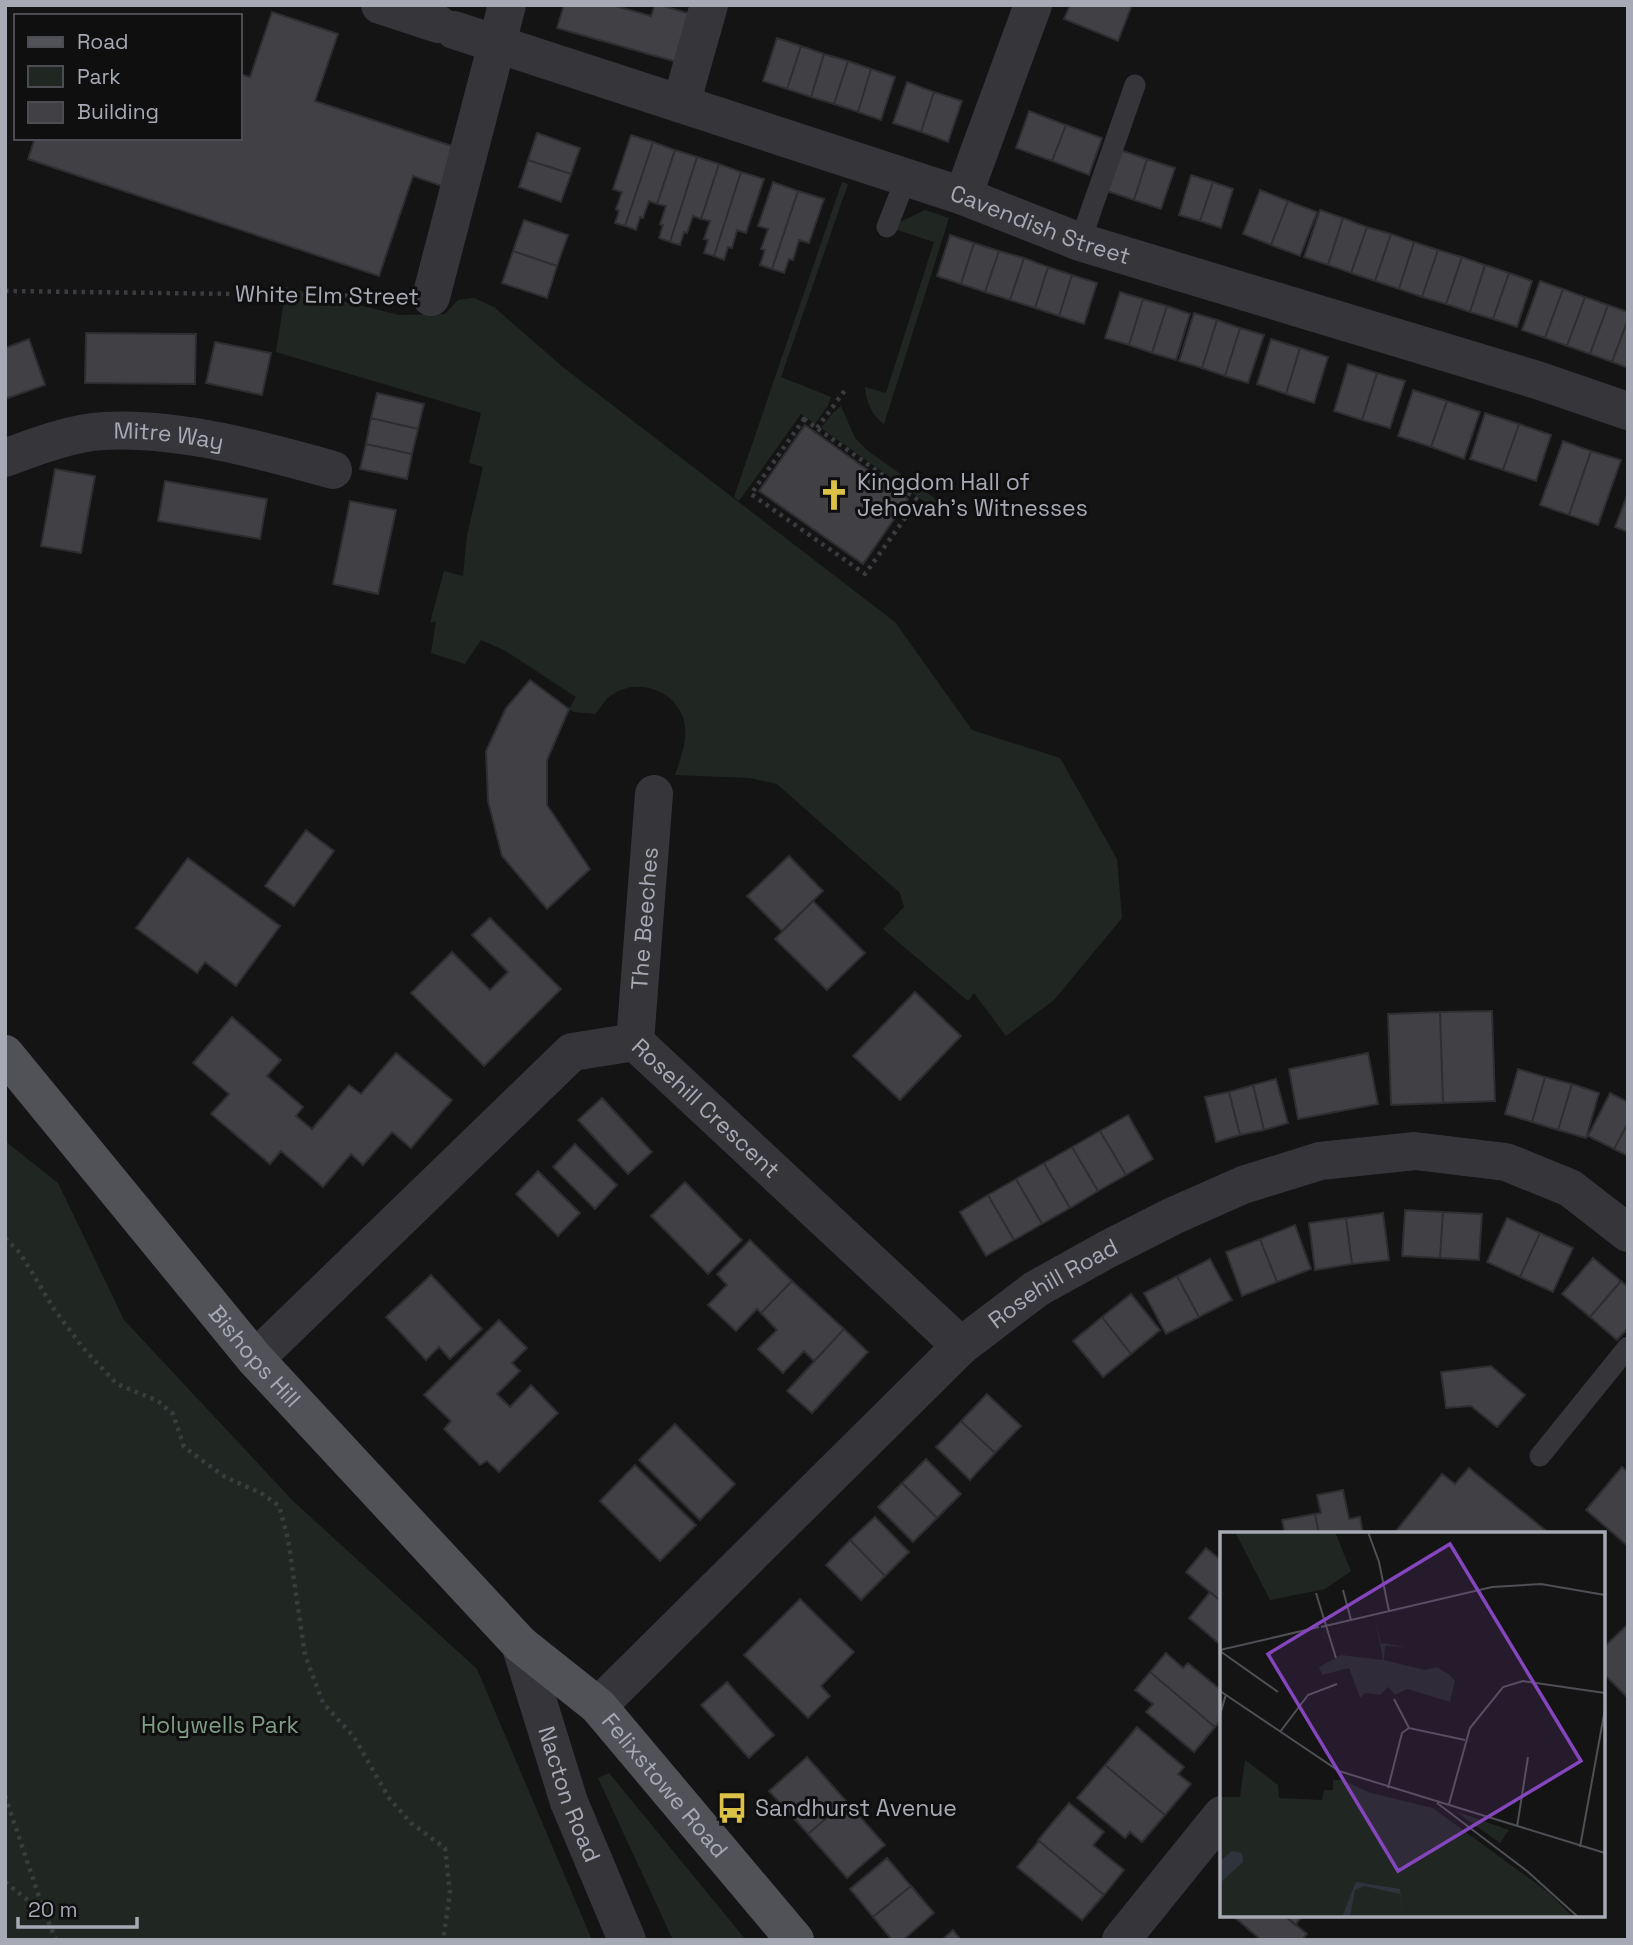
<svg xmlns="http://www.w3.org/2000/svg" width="1633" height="1945" viewBox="0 0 1633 1945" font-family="'Space Grotesk',sans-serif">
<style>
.green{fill:#202722}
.building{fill:#414145;stroke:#2e2e31;stroke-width:2}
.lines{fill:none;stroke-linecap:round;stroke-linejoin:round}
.path{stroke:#3b3c40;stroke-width:4.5;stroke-dasharray:3.5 5;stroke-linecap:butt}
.service{stroke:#35353a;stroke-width:21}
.minor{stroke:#35353a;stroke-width:38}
.tertiary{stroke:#35353a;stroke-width:38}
.primary{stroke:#515258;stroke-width:38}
.labels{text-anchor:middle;stroke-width:6;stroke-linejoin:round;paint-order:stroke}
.street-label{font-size:23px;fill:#a7a9b4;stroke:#0f0f10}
.poi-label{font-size:23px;fill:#a7a9b4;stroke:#0f0f10;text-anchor:start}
.park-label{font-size:23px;fill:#809d86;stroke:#0f0f10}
.inset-road{fill:none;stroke:#4f5055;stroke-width:2}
.view{fill:#8445bd;fill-opacity:0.15;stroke:#8445bd;stroke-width:3.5}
.inset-edge{fill:none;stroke:#a7a9b4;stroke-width:3.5}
</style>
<rect width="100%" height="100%" fill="#141415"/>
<!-- green -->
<path class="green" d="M842,182L848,184L781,377L831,397L828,405L815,424L801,414L739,501L734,497Z
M925,210L949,218L884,424C872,416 866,401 865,387L886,393L934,242L897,230L900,222Z
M286,287L399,315L445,314L458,300L474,298L494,307L564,368L895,622L972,730L1060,758L1117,859L1122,918L1054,1000L1006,1036L974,993L968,1001L883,929L904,907L900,893L777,784L749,778L675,775C680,760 687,743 685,727C682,692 636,674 609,697C604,701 600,709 595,714L575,712L569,709L576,697L504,650L481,640L465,664L431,653L436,621L430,623L444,571L463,576L467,535L483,467L469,463L481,413L276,352Z
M841,406L855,438L868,451L943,504L938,511L821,428L833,413Z
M5,1141L58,1183L124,1320L293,1501L477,1669L592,1940H5Z
M609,1773L746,1940H673L598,1778Z"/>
<!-- building -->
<path class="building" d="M564,5H612L651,16L655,5H660L694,15L680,63L557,28Z
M1070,5H1132L1118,41L1064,19Z
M272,12L338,34L315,101L455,147L442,186L413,176L379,276L28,159L35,138H240V74L250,77Z
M777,38L801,46L787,89L763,81Z
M801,46L824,54L811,97L787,89Z
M824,54L848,61L834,104L811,97Z
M848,61L871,69L858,112L834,104Z
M871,69L895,77L881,120L858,112Z
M907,82L934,92L921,132L893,123Z
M934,92L962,101L948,142L921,132Z
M1029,111L1066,125L1052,161L1016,148Z
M1066,125L1102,138L1089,175L1052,161Z
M537,133L580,148L571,174L528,160Z
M631,135L653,142L625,226L615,223L619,211L616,209L622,192L613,189Z
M653,142L675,150L657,204L649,201L643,218L640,217L636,230L625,226Z
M675,150L697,157L670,242L659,238L663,225L660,224L666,206L657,204Z
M1120,150L1147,159L1134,200L1107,191Z
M697,157L719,164L701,219L693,216L687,233L684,232L680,245L670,242Z
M1147,159L1175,168L1161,209L1134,200Z
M528,160L571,174L561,202L519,187Z
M719,164L741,172L714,256L704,253L708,240L704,239L710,221L701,219Z
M741,172L764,179L746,233L737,230L732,248L728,247L724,260L714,256Z
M1191,175L1213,182L1200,221L1179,215Z
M773,182L798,191L772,269L760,265L765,250L761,249L768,229L758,226Z
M1213,182L1233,189L1221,228L1200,221Z
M1260,190L1288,201L1271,245L1243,234Z
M798,191L824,199L809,243L799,240L793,260L789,259L784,273L772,269Z
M1288,201L1317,212L1300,256L1271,245Z
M1320,210L1343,218L1328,265L1304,257Z
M1343,218L1367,227L1351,273L1328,265Z
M524,220L568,235L557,266L513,251Z
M1367,227L1391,234L1375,281L1351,273Z
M1391,234L1414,242L1399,289L1375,281Z
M950,235L974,243L961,284L937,276Z
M1414,242L1438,250L1422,297L1399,289Z
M974,243L999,251L985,292L961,284Z
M1438,250L1462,257L1446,304L1422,297Z
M513,251L557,266L547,298L502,283Z
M999,251L1024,258L1010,300L985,292Z
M1462,257L1485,265L1470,312L1446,304Z
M1024,258L1048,267L1035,308L1010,300Z
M1485,265L1509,273L1493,319L1470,312Z
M1048,267L1072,275L1059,316L1035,308Z
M1509,273L1532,281L1517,327L1493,319Z
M1072,275L1097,283L1084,324L1059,316Z
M1540,281L1563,289L1545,338L1522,330Z
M1563,289L1585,297L1567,346L1545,338Z
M1120,292L1143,299L1129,345L1105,338Z
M1585,297L1608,305L1590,354L1567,346Z
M1143,299L1167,306L1152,353L1129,345Z
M1608,305L1628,312V319L1612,362L1590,354Z
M1167,306L1190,314L1176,360L1152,353Z
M1194,313L1217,320L1202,368L1179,361Z
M1628,319V368L1612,362Z
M1217,320L1240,328L1225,376L1202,368Z
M1240,328L1264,335L1248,383L1225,376Z
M86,333L196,334L195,384L85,383Z
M29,339L45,385L5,399V348Z
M1271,339L1300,348L1286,394L1257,384Z
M215,342L271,353L262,395L206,383Z
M1300,348L1328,357L1314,403L1286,394Z
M1348,364L1377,373L1362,420L1334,411Z
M1377,373L1405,381L1390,428L1362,420Z
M1413,390L1447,401L1431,447L1398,436Z
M377,393L424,404L418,429L371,418Z
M1447,401L1480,412L1464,459L1431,447Z
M1485,413L1519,424L1503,470L1470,459Z
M371,418L418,429L412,454L366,444Z
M1519,424L1551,435L1536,481L1503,470Z
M805,425L908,499L863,564L759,491Z
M1563,441L1591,451L1569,515L1540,505Z
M366,444L412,454L407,479L360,469Z
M1591,451L1621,460L1598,525L1569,515Z
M55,469L95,476L81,553L41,546Z
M165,481L267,499L260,539L158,521Z
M1628,493V532L1615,527Z
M350,501L396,510L378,594L333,584Z
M530,680L569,709L547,760V805L590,869L547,909L502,856L488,801L486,751L506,708Z
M306,830L334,851L294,906L265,886Z
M789,856L823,891L782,931L747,896Z
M188,858L280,926L236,986L205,962L197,973L136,928Z
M813,901L865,953L827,990L775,939Z
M490,918L561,989L484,1066L411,993L452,952L490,990L508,972L472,935Z
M915,992L961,1036L900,1100L853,1056Z
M1492,1011L1495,1101L1443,1103L1440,1012Z
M1440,1012L1443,1103L1391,1105L1388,1014Z
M232,1017L281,1060L267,1076L303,1107L296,1116L312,1129L349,1085L361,1094L396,1053L452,1100L411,1148L392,1132L363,1165L351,1154L323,1187L281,1151L270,1164L211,1114L229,1094L193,1063Z
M1368,1053L1378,1104L1298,1119L1289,1069Z
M1518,1069L1545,1077L1532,1122L1505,1114Z
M1545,1077L1572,1084L1558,1130L1532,1122Z
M1276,1079L1288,1123L1264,1130L1253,1085Z
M1572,1084L1599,1093L1586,1138L1558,1130Z
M1253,1085L1264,1130L1240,1135L1229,1092Z
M1229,1092L1240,1135L1216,1142L1205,1097Z
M1610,1093L1628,1102V1123L1614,1149L1588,1136Z
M602,1098L652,1152L628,1174L578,1120Z
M1128,1115L1153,1159L1126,1175L1100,1131Z
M1628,1123V1156L1614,1149Z
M1100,1131L1126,1175L1098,1191L1072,1147Z
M575,1144L617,1185L595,1209L553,1167Z
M1072,1147L1098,1191L1070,1208L1044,1163Z
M1044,1163L1070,1208L1042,1224L1016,1179Z
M538,1171L580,1213L558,1236L516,1194Z
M1016,1179L1042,1224L1014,1240L988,1195Z
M685,1182L742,1240L708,1274L651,1216Z
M988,1195L1014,1240L986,1256L960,1212Z
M1405,1210L1443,1212L1440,1258L1402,1256Z
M1443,1212L1482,1214L1479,1260L1440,1258Z
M1383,1213L1389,1260L1352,1264L1346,1218Z
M1346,1218L1352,1264L1315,1270L1309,1223Z
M1507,1218L1540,1233L1520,1277L1487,1262Z
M1295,1225L1311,1269L1277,1282L1260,1239Z
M1540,1233L1573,1248L1553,1292L1520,1277Z
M1260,1239L1277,1282L1242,1296L1226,1252Z
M750,1240L792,1281L761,1313L757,1309L736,1331L708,1305L727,1285L717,1274Z
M1593,1258L1621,1281L1590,1317L1562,1294Z
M1210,1259L1232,1300L1199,1317L1177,1276Z
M431,1275L482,1329L450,1359L439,1347L426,1360L386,1317Z
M1177,1276L1199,1317L1166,1334L1144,1293Z
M792,1281L844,1329L814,1361L804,1351L783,1373L758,1349L777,1330L761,1313Z
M1621,1281L1628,1287V1328L1617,1340L1590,1317Z
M1131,1294L1160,1330L1131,1354L1102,1317Z
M1102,1317L1131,1354L1103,1377L1073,1341Z
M499,1320L527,1348L512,1363L520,1371L497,1394L510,1407L531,1385L558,1413L499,1472L487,1461L480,1465L444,1429L451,1421L424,1395Z
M844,1329L868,1352L812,1413L787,1391Z
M1491,1366L1525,1395L1497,1427L1471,1406L1446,1408L1441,1372Z
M987,1394L1021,1426L995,1453L961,1421Z
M961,1421L995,1453L970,1480L936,1447Z
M675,1424L735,1484L700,1520L639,1460Z
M926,1459L961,1494L937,1518L902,1483Z
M635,1465L696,1525L660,1561L600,1501Z
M1622,1467L1628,1472V1546L1586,1510Z
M1469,1468L1550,1534H1397L1395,1532L1442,1474L1455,1484Z
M902,1483L937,1518L913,1542L878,1507Z
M1343,1490L1349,1519L1360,1517L1363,1534H1319L1315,1514L1321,1513L1317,1495Z
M1315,1514L1319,1534H1285L1282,1520Z
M875,1517L909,1552L885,1576L850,1540Z
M850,1540L885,1576L861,1600L826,1565Z
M1206,1548L1222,1561V1602L1186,1572Z
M1210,1592L1222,1602V1646L1189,1618Z
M800,1599L854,1652L821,1686L830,1696L808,1718L744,1655Z
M1628,1624V1698L1603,1673V1648Z
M1166,1653L1183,1668L1188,1663L1222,1691V1719L1215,1727L1150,1672Z
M1150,1672L1215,1727L1194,1752L1146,1712L1153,1704L1135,1690Z
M727,1682L774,1735L749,1758L701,1705Z
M1137,1727L1184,1767L1178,1774L1191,1784L1165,1815L1105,1765Z
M807,1757L846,1801L808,1834L769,1791Z
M1105,1765L1165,1815L1142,1842L1130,1832L1125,1838L1077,1798Z
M846,1801L885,1845L847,1878L808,1834Z
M1069,1803L1104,1832L1093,1845L1124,1870L1104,1895L1038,1840Z
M1039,1841L1104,1895L1082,1920L1017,1867Z
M887,1858L911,1886L873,1917L850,1889Z
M911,1886L934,1913L903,1940H892L873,1917Z
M1232,1915H1284L1307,1934L1302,1940H1261Z
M1284,1915H1303L1295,1925Z
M953,1930L961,1940H942Z"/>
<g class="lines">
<!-- path -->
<path class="path" d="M5,291L393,296
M804,419L918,500L865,574L751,494Z
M817,428L846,389
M5,1238L20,1253L54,1309L83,1348L117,1384L158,1401L173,1414L184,1447L225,1477L261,1493L279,1506L288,1539L305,1655L323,1703L354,1737L389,1798L411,1823L445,1848L450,1893L443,1940
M5,1796L45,1914
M5,1882L45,1914L56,1940"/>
<!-- service -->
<path class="service" d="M887,227L906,178
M1080,242L1135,85
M1540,1456L1628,1347"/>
<!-- minor -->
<g class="minor">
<path d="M380,5L438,24"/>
<path id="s1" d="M454,30L963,196L1080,242L1537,380L1628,411"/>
<path d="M681,104L709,5"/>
<path d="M963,196L1033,5"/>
<path d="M431,297L507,5"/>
<path id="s2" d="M5,458C34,447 74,432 104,431C178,427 262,450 333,470"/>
<path id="s3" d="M635,1042L654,794"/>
<path id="s4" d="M255,1359L572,1052L635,1042L961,1346"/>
<path id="s5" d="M598,1706L961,1346L1036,1289L1106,1250L1173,1216L1243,1185L1320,1161L1415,1151L1506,1162L1570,1188L1628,1233"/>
<path d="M1121,1940L1222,1815"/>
</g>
<!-- tertiary -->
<path class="tertiary" id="s6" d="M520,1644L569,1802L627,1940"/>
<!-- primary -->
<path class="primary" id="s7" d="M5,1054L255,1359L520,1644L598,1706L795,1940"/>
</g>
<!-- icons -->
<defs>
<symbol id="church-bare" viewBox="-9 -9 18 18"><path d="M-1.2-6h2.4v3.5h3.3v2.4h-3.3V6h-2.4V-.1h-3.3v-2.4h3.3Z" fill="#dbc145" stroke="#0f0f10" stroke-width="2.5" paint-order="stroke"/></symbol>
<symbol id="bus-bare" viewBox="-9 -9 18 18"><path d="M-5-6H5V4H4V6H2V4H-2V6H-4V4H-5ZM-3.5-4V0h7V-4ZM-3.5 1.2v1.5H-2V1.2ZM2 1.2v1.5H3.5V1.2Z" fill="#dbc145" stroke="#0f0f10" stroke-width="2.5" paint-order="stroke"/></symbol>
</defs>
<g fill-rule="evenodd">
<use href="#church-bare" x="812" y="473" width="44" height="44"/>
<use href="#bus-bare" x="710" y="1786" width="44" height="44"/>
</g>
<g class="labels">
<!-- street labels -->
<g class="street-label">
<text dy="8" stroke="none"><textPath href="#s1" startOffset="618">Cavendish Street</textPath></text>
<text transform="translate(327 295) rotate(1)" y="8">White Elm Street</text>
<text dy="8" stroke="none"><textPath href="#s2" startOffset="168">Mitre Way</textPath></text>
<text dy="8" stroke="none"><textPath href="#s3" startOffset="124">The Beeches</textPath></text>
<text dy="8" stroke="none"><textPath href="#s4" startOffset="602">Rosehill Crescent</textPath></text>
<text dy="8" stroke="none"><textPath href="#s5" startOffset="623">Rosehill Road</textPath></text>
<text dy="8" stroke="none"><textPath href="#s7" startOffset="392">Bishops Hill</textPath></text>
<text dy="8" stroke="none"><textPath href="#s7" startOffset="987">Felixstowe Road</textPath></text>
<text dy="8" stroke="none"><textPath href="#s6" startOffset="158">Nacton Road</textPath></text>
</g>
<!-- poi labels -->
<g class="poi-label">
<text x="857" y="490">Kingdom Hall of<tspan x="857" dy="26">Jehovah's Witnesses</tspan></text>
<text x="755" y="1816">Sandhurst Avenue</text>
</g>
<!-- park labels -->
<g class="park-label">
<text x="220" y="1733">Holywells Park</text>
</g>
</g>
<!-- overview -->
<g transform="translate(1220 1532)">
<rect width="385" height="385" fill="#141415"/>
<path d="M15,0H115L131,39L105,57L50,68ZM155,86L161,111L187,115L165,114L164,128L205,138L217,135L230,143L235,149L230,170L187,157L175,163L168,155L160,163L145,161L140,166L129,136L102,143L99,135L121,123L163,128ZM25,228L58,253L59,266L102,268L104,258H113V248H122L151,261L213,276L328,360L353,385H0V265H20ZM235,279L289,298L280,311Z" fill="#202722"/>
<path d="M12,319L22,321L23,330L0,351V366V329ZM136,350L180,357L183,385L180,362L144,354L135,358L130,385H122Z" fill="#2e343c"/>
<path class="inset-road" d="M148,0L159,30L169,79M123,58L131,88M96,61L116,126M101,95L272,55L321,52L385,63M0,118L99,95M0,119L58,160M0,159L119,239L385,321M174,167L189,196M0,183L6,162M60,200L88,163L117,152M168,256L182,201L189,196L245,208M217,271L307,339L358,385M229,272L250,196L283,155L303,149L385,161M297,295L308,225M360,315L385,177"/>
<path class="view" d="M230,12L361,229L178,339L48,122Z"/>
<rect width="385" height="385" class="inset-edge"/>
</g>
<!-- border -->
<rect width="1633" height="1945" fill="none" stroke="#a7a9b4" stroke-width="14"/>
<!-- legend -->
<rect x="14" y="14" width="228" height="126" fill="#0f0f10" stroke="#4c4d52" stroke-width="2"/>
<rect x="28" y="37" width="35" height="10" fill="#515258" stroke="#4c4d52" stroke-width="2"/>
<text x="77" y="49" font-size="21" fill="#a7a9b4">Road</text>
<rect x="28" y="66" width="35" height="21" fill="#202722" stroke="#4c4d52" stroke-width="2"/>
<text x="77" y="84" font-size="21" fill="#a7a9b4">Park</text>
<rect x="28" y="102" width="35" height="21" fill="#414145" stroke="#4c4d52" stroke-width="2"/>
<text x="77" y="119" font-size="21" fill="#a7a9b4">Building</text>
<!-- scale -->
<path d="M18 1917v10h119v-10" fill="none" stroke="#a7a9b4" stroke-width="3.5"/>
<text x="28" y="1917" font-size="21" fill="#a7a9b4" stroke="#0f0f10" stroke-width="5" paint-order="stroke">20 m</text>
</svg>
